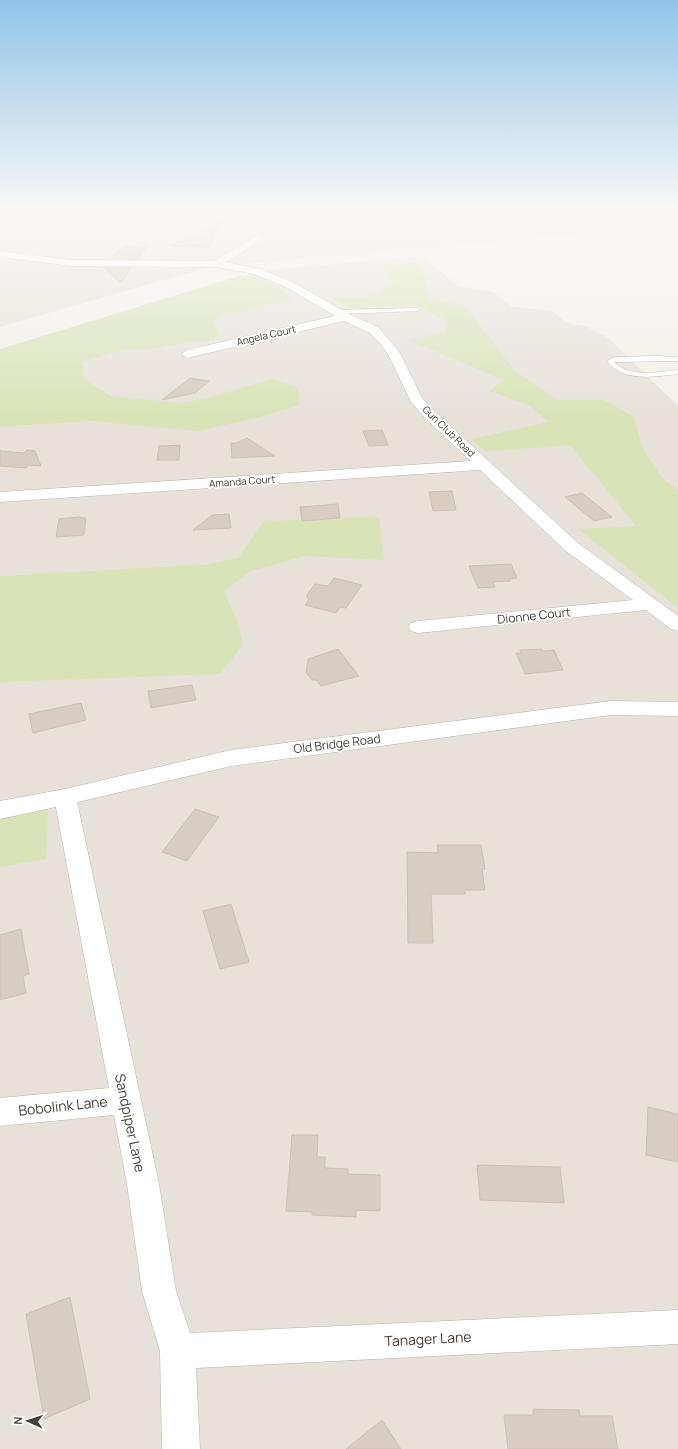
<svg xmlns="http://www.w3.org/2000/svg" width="678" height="1449" viewBox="0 0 678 1449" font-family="Manrope,sans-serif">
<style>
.residential{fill:#e7e1da}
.green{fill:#d8e4b8}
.building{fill:#d7cdc4;stroke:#cfc0b5}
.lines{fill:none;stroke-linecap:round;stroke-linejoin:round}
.service-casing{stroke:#bfb6ae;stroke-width:1}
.minor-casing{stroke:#bfb6ae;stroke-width:1}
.tertiary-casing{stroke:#bfb6ae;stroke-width:1}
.service{fill:#fff;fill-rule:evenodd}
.minor{fill:#fff;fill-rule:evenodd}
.tertiary{fill:#fff;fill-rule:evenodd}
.labels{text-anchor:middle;stroke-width:3.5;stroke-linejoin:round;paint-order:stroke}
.far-street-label{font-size:10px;fill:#474039;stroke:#fff}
.street-label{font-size:12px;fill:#474039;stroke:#fff}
.near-street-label{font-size:14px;fill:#474039;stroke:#fff}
</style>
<rect width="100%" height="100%" fill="#f4f0eb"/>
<!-- residential -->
<path class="residential" d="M0,212H678V225L209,267L0,327Z
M421,256L458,286L493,292L513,307L553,311L566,323L585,326L608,338L678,406V1449H0V674L209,564L0,576V427L92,421L196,430L113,397L83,378L82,362L72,354L277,293L247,272Z"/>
<!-- green -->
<path class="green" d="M0,212H166L162,213L157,226L151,231L97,229L0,219Z
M207,212H299L303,217L304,222L256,220Z
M408,263L422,267L429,299L466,307L514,370L558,400H604L634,417L642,447L662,478L678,490V608L578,529L636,526L570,445L486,451L471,439L549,422L529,405L489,391L504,380L408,340L445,332L447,321L414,304L353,309L332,298H369L395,282L383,267Z
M262,275L292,298L221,316L214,323L221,333L214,340L185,342L155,349L122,350L83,362V378L113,397L182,403L208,398L272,379L298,387L299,405L260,417L198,431L92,421L0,427V349L239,276Z
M379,517L384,560L305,556L248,572L224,592L237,620L243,645L220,674L0,682V576L209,564L238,558L264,521Z
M48,806L46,859L0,867V816Z"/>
<!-- building -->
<path class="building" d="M221,221L209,247L171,246Z
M126,246L147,247L138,259H112L121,248Z
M104,268H131L121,283Z
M190,378L209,381L195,393L162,400Z
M382,430L388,445L369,446L363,431Z
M247,438L275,456L232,458L231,443H237Z
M180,445L179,460H157L159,446Z
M27,450L35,451L41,466L28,465L26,468L0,466V451L24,453Z
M452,491L456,510L433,511L429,492Z
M582,493L612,517L594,521L565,497Z
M338,504L340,518L302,521L300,507Z
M229,514L231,528L193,530L212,515Z
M78,517L86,518L84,535L56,537L59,519Z
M511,564L517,578L509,579L510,581L493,582L495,587L478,588L469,566Z
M334,578L362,585L346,608L340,607L336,613L305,605L309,599L306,596L315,584L328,586Z
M338,649L359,676L321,686L316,680H312L306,672L308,659Z
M542,649V651L554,650L563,670L525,674L516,653H521L520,650Z
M192,685L196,700L151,708L148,691Z
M81,703L86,720L33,733L29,714Z
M195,809L219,817L187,861L162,852Z
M437,845H481L485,869H482L485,890H465V894H431L433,943H408L407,852L438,853Z
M231,904L249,962L220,969L203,911Z
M21,929L29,974L23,976L26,993L0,1000V935Z
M648,1107L678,1114V1162L646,1155Z
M292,1135H318L317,1157H325V1168L348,1169V1174L380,1175V1211L356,1210V1217L312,1215V1212L286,1211Z
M477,1165L560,1167L564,1203L480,1200Z
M70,1297L90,1399L44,1419L26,1314Z
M533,1409L579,1410L580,1416H612L618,1449H508L504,1415H533Z
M382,1420L401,1449H346Z"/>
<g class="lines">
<defs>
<path id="service" d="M417,308L419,309V311L337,314L334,312L337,310Z
M657,356L678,357V361L614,362C629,378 658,372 678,370V374C654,377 623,382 607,361L615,357Z"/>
<path id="minor" d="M256,236L261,239L260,241L226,262L261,269L294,283L349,314L378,327L400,353L422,398L436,413L578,543L678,616V631L671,629L646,610L418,633L411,631L409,627L411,623L418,621L633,600L566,551L480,470L0,502V492L471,461L426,419L411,402L388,354L380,343L370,333L344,321L187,358L181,354L187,350L335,316L286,287L254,274L216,267L71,266L0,257V251L71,260L214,261Z
M65,789L73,791L76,797L159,1184L176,1291L190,1333L678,1310V1344L196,1368L200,1449H162L160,1351L142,1291L127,1184L114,1115L0,1126V1098L109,1088L54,797L57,791Z"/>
<path id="tertiary" d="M611,701L678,702V716L611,715L231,766L65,805L0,819V801L65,789L231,750Z"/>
</defs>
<!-- service casing -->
<use href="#service" class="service-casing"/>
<!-- minor casing -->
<use href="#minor" class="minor-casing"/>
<!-- tertiary casing -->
<use href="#tertiary" class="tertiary-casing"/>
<!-- service -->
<use href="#service" class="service"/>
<!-- minor -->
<use href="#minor" class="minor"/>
<!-- tertiary -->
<use href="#tertiary" class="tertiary"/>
</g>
<!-- sky -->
<linearGradient id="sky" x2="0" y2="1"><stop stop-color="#91c4e9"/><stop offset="0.51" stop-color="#faf8f6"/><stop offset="1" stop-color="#faf8f6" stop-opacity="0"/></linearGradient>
<rect width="678" height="414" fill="url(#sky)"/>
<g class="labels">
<!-- far-street labels -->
<g class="far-street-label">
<text transform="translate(266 335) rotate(-13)" y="4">Angela Court</text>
<text transform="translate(449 431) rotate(44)" y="4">Gun Club Road</text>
<text transform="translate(242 481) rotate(-4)" y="4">Amanda Court</text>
</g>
<!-- street labels -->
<g class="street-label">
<text transform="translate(534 616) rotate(-6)" y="4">Dionne Court</text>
<text transform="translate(337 744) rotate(-7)" y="4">Old Bridge Road</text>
</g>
<!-- near-street labels -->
<g class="near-street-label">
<text transform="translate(63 1106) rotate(-6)" y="5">Bobolink Lane</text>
<text transform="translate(130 1123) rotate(78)" y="5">Sandpiper Lane</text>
<text transform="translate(428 1339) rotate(-3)" y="5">Tanager Lane</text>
</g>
</g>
<!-- north arrow -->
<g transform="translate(28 1421) rotate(273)" stroke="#ffffff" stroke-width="3" paint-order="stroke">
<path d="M0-3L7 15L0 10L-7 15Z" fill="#474039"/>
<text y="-6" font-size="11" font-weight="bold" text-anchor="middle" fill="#474039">N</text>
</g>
</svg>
